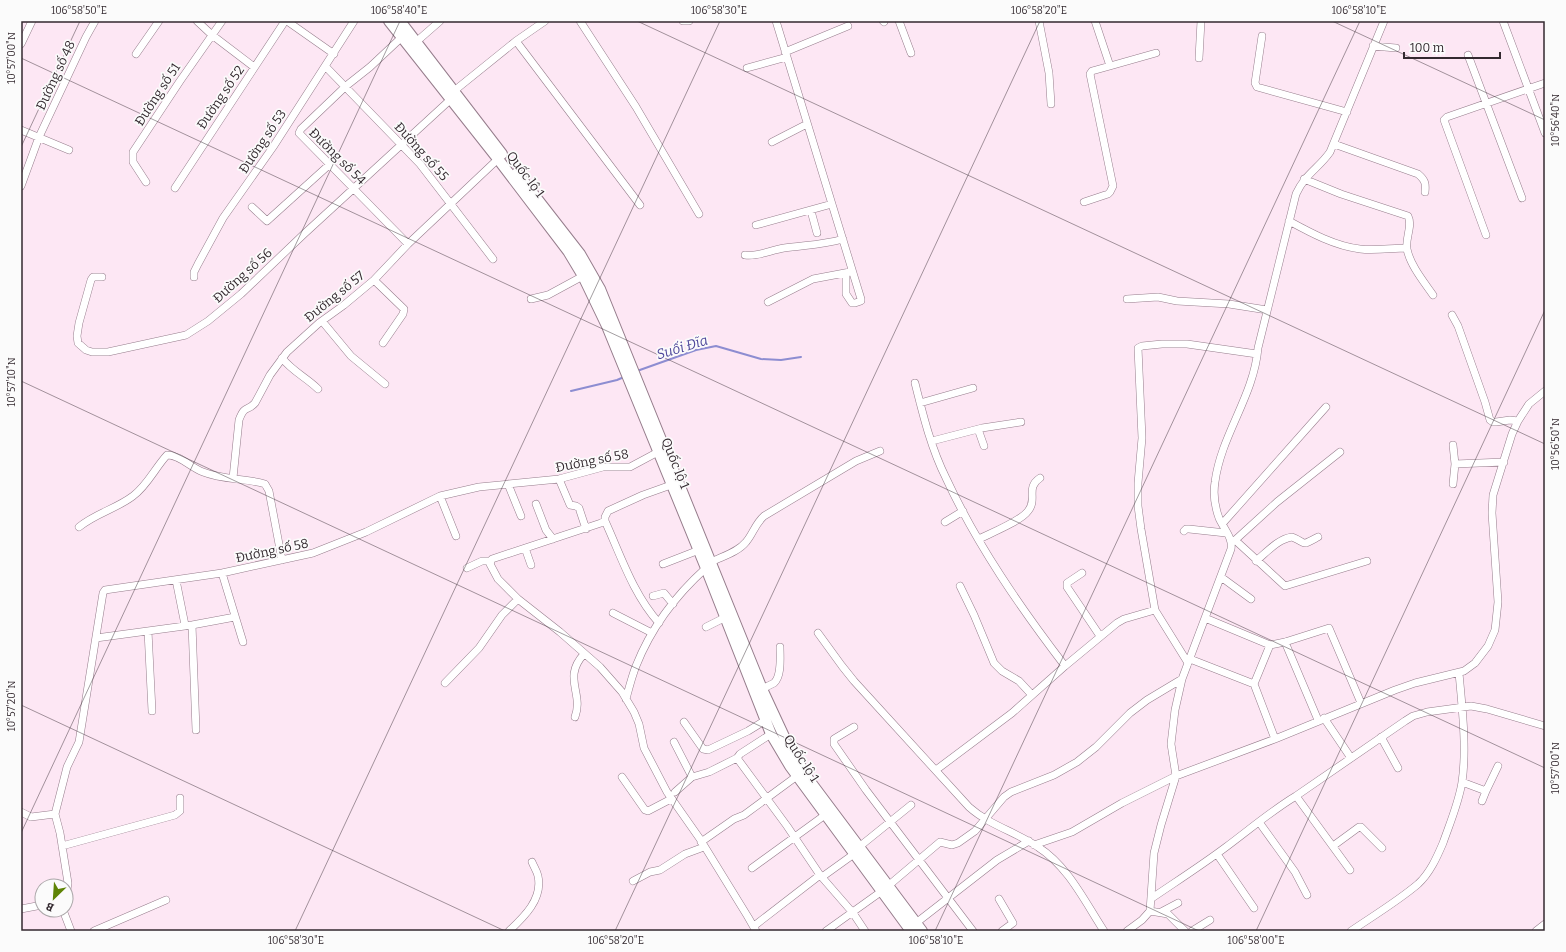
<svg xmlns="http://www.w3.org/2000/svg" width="1566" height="952" viewBox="0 0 1566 952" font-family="Bitter,serif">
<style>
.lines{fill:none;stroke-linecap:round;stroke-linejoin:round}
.stream{stroke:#8d8dd1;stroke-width:2}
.minor-casing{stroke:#967d8c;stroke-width:8}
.highway-casing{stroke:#967d8c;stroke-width:12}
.minor{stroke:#fff;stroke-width:7}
.highway{stroke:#fff;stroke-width:10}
.ticks{fill:none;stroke:#33292f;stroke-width:1;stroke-opacity:0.45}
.labels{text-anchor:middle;stroke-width:3.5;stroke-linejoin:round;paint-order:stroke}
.street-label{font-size:13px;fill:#33292f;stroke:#fbfbfb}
.water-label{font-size:14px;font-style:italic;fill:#50499c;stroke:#fbfbfb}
.neatline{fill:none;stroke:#33292f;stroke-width:1.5}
.ticks-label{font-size:10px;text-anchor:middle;fill:#33292f}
</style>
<rect width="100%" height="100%" fill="#fde7f4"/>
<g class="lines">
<!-- stream -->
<path class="stream" d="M637,371L696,350L716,346L761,359L781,360L801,357
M571,391L617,380L624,377"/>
<defs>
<path id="minor" d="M197,21L212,35L254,67
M287,21L334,54
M580,21L636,107L699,214
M683,21H689
M776,21L861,299V301L855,303H852L846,294V273
M883,21L884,22
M899,21L911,53
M1039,21L1049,73L1051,104
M1095,21L1110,66L1156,53
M1503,21L1545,133
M1262,36L1255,83L1257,87L1347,112
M402,37L370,67L346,86L301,129L299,133L408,244
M516,41L640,205
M416,42L440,21
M21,44L32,21
M1373,46L1396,48
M785,52L848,26
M136,54L159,21
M1468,55L1522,198
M1199,58L1201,21
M326,67L420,164L493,259
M747,68L787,57
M454,91L516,41L545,21
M21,130L69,150
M772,142L807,124
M1334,144L1418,174C1425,180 1426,183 1425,192
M1304,179L1341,194L1408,216C1413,226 1405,238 1407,249C1410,265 1424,282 1433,295
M146,182L133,162V152L180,81L222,21
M21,186L39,137L86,37L95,21
M175,188L285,21
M1084,202L1108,194L1110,192L1113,186L1090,74L1092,71L1110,66
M252,207L267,221L330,164
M811,211L817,233
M1289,221C1311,233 1335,246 1360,249C1375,251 1392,248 1407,248
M756,225L832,204
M1486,235L1444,120L1447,117L1545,83
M745,255C758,257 771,250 784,248C804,245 823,245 843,239
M102,277H93L91,280L79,323L77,336L78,343L86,350L92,352H108L186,335L208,321L241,294L304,234L450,100
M194,277V272L198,264L223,218L273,147L354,21
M374,280L404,309L403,314L383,343
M531,299L548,295L583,276
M1127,299L1158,297L1177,301L1229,304L1267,310
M768,302L813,279L850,272
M1452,315L1458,326L1485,402L1490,420L1493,422H1496L1510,420L1518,421
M322,321L351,356L385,384
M282,358C292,371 307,378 318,389
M915,383C923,415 931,448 946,478C977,545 1020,607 1065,666
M920,403L973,388
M978,429L984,446
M932,441L982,428L1021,422
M1453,445L1455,464
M233,478L239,420C245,404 247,412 255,403L270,375L287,352L319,323L344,305L374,280L408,244L498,159
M559,479L570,505L576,506L579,508L586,529
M508,484L521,516
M1453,484L1455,464L1504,462
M671,485L643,495L608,511L605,517V521L601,523L492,559L490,564L498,579L518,599L560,632L600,667L622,692L634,712L639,724L644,748L667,792L700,839L748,917L756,931
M440,496L456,536
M536,504L546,530L553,539
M605,521C621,556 633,594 659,623
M945,522L963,511
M1222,524L1326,407
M79,527C96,513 116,509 133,496C147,486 155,468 167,455C180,455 190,467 203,472C223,480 245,478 265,484L269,491L282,560
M1184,531L1186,529H1189L1226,533
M979,539C991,533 1021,521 1028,511C1038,499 1025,488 1040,478
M1235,540L1285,586L1367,561
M1233,542L1277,502L1340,452
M525,548L531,565
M1256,561C1267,552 1278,539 1292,537C1308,543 1299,547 1318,537
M711,562C723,556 738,552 746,542C753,534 755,524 764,516L856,461L880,451
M663,564L699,550
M467,568L482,561H490
M222,573L243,642
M1082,573L1067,583V587L1100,636
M1221,577L1251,599
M176,580L185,625
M960,586L974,615L994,663L1002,671L1019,681L1032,695
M653,596L664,593L673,604
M1155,610L1188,663
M613,613L652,633
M1205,618L1270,645
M192,625L196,730
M706,627L726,617
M148,631L152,711
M818,633L842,666L854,681L969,807C989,825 1016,832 1038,847C1068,866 1085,902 1104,931
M96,638L192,625L235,617
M1285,642L1318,720
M1190,659L1254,684
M445,683L479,648L502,615L518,599
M762,689C766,687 770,685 774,683C782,676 780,657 780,647
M626,699C629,688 632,676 636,666C651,628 676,595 706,568
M575,717C584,693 562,678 584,654
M1324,718L1351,758
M684,722L703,749L708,750L748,731L766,720
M854,727L834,739V744L866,790L973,931
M771,734L740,754L737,758L787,826L820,875L853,913L865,931
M1381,737L1398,768
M1275,739L1254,684L1270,645L1285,642L1329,628L1361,703
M674,742L692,777L709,772L737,758
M936,770L1012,713L1065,666L1117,623L1124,619L1155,610L1141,529L1138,506V483L1142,438L1138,348L1142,346L1162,344H1187L1257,354
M622,777L645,810L648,811L671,799
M1462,782L1486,791L1482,801
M1486,791L1498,766
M675,792L692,777
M1296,796L1405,721L1413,716L1427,712L1471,706L1487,709L1545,726
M21,812L31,817L55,814
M1259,822L1295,872L1307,895
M701,842L734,819L744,815L797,776
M1034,845L1072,832L1122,803L1176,776L1275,739L1395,690L1415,683L1464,671L1475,663L1488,646L1495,630L1498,602L1492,513L1493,495L1512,434L1518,421L1529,404L1545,391
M62,846L175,815L180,811V798
M1333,846L1359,827H1361L1382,848
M859,847L911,805
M1217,854L1254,908
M752,868L825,815
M822,877L854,854
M633,881L650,872L660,870L685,854L704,847
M888,886L940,842L952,845L958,843L975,831L1004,797L1011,792L1054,775L1077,762L1096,747L1130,713L1147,700L1182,679
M66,897L68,883L60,833L55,814L67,767L79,742L103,593L105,590L222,573L313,553L366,532L440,496L479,487L559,479L603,467H630L658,452
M1152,898C1177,881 1202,865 1226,847C1249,830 1271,811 1296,796L1350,870
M999,899L1013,923L1002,931
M21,909L42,905
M63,910L71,931
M1150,911L1168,914L1185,931
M1161,912L1178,903
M916,923L997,860L1029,841
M754,926L820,875
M94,931L166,900
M509,931C524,917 543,899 538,876C537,871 534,867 532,862
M826,931L882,891
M1127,931L1142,920L1150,911L1154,853L1161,825L1176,776L1171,744L1175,710L1182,679L1231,549C1233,538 1224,529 1219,518C1215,507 1213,494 1215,482C1221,435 1254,396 1258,348L1296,194C1305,174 1319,168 1330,152L1384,21
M1192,931L1210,920
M1351,931C1373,916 1398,901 1418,884C1430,873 1437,857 1443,843C1450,823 1459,802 1462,782C1467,749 1462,706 1459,673
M1536,931L1545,924"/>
<path id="highway" d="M389,21L498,159L568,251L583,276L607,326L706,568L771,734L790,766L911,931
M400,21L502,154
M517,173L580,254L600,289L762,689L788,745L809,780L922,931"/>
</defs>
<!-- minor casing -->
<use href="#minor" class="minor-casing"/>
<!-- highway casing -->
<use href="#highway" class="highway-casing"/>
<!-- minor -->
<use href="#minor" class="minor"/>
<!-- highway -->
<use href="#highway" class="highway"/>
</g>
<!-- ticks -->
<path class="ticks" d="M637,21L1545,444M1332,21L1545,120M21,58L1545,768M21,147L80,21M21,381L1199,931M21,705L505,931M21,833L400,21M295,931L720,21M615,931L1040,21M935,931L1360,21M1256,931L1545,310"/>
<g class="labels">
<!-- street labels -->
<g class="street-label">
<text transform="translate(55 75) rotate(-65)" y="5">Đường số 48</text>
<text transform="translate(157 94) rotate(-57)" y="5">Đường số 51</text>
<text transform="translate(220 97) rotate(-56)" y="5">Đường số 52</text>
<text transform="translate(262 141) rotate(-56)" y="5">Đường số 53</text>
<text transform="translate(422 151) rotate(48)" y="5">Đường số 55</text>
<text transform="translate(338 156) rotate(45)" y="5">Đường số 54</text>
<text transform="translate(526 174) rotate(53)" y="5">Quốc lộ 1</text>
<text transform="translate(242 275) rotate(-42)" y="5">Đường số 56</text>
<text transform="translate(334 296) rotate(-39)" y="5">Đường số 57</text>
<text transform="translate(592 460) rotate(-11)" y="5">Đường số 58</text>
<text transform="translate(676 463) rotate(68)" y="5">Quốc lộ 1</text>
<text transform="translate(272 550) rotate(-12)" y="5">Đường số 58</text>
<text transform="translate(802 758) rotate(57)" y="5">Quốc lộ 1</text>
</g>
<!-- water labels -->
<g class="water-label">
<text transform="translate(682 347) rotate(-17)" y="5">Suối Đĩa</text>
</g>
</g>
<!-- border -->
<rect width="1566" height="952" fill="none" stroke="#fbfbfb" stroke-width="44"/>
<!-- north arrow -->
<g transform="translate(54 898) rotate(205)"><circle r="19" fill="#fbfbfb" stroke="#aba7a9"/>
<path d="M0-3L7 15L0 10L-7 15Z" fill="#5e8405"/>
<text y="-6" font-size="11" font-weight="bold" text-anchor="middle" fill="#33292f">B</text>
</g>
<!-- scale -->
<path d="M1404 52v6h96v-6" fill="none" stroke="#33292f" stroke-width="2"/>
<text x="1410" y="52" font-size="12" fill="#33292f" stroke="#fbfbfb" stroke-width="3" paint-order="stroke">100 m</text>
<rect x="22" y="22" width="1522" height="908" class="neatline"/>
<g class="ticks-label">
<text x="79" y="14">106°58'50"E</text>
<text x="399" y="14">106°58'40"E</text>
<text x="719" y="14">106°58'30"E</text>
<text x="1039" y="14">106°58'20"E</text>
<text x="1359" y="14">106°58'10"E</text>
<text transform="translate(11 58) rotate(-90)" y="4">10°57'00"N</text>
<text transform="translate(1555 120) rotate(-90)" y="4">10°56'40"N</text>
<text transform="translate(11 382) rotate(-90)" y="4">10°57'10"N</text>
<text transform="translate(1555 444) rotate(-90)" y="4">10°56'50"N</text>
<text transform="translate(11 706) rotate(-90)" y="4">10°57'20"N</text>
<text transform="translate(1555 768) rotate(-90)" y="4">10°57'00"N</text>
<text x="296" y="944">106°58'30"E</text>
<text x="616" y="944">106°58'20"E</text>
<text x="936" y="944">106°58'10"E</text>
<text x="1256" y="944">106°58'00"E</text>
</g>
</svg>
